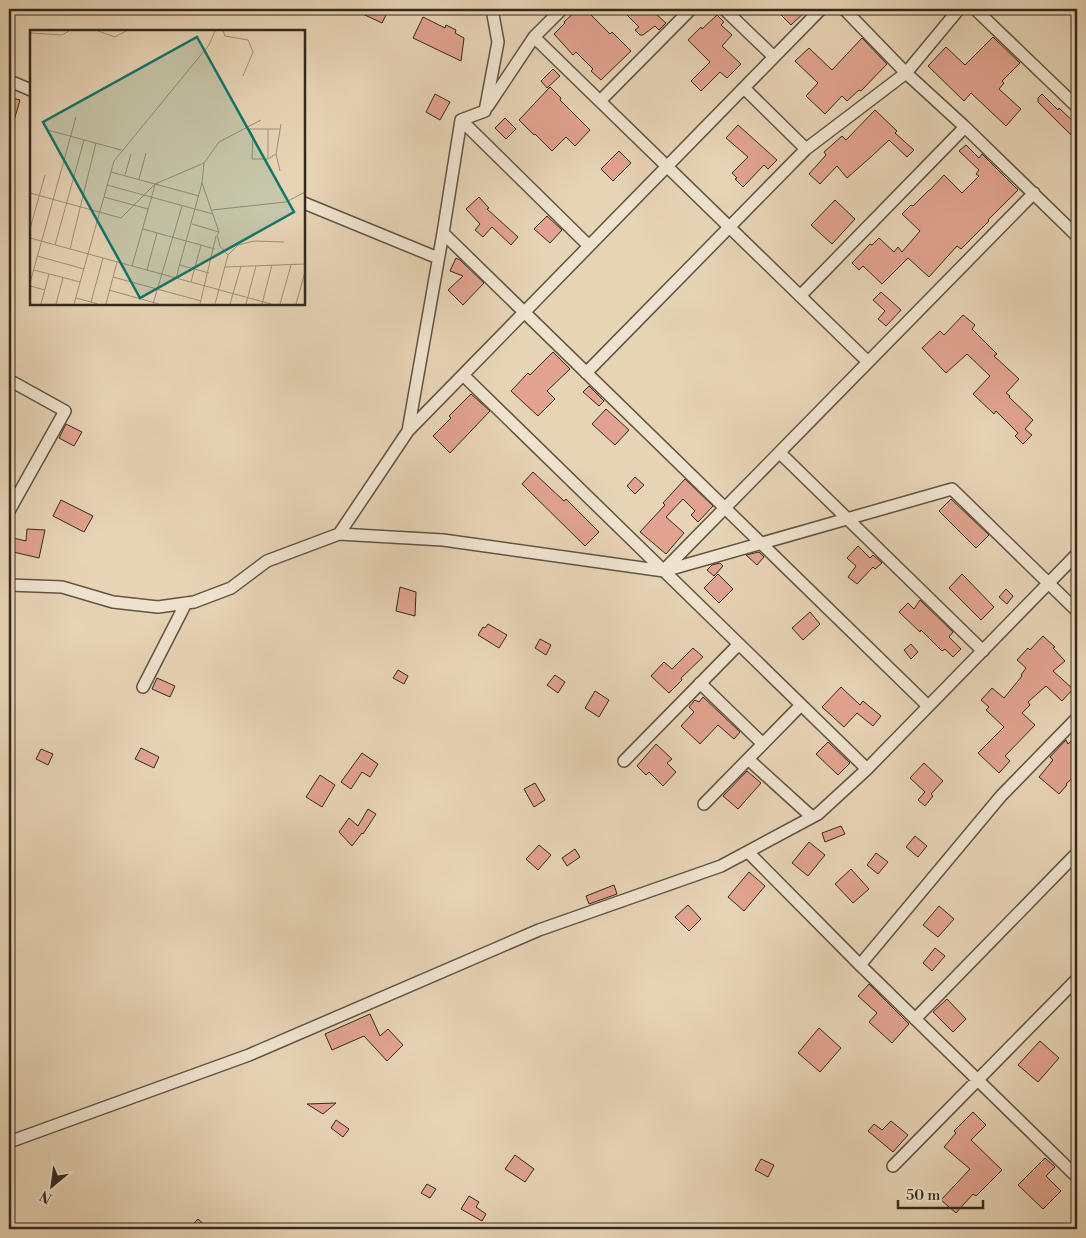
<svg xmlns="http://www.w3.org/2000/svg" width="1086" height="1238" viewBox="0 0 1086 1238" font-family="'Libre Bodoni',serif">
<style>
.building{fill:#e1a38f;stroke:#34291c}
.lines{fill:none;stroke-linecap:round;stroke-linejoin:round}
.minor-casing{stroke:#615442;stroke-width:14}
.minor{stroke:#efe3cf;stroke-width:11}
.inset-road{fill:none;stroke:#9f9078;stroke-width:1}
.view{fill:#0f766e;fill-opacity:0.15;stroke:#0f766e;stroke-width:2.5}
.inset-edge{fill:none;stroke:#34291c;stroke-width:2.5}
</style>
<rect width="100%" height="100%" fill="#e7d4b5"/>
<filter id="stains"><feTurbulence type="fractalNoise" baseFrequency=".004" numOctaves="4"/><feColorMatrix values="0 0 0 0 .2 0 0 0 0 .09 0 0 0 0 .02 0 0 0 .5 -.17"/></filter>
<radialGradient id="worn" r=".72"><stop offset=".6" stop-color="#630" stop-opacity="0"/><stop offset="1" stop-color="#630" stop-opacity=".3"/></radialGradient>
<!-- building -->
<path class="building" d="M352,9H389L382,23Z
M578,9H585L610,34L612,32L631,51L601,80L591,71L593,69L576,52L573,55L554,34L565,23L564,22Z
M631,9H663L657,15L666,23L659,30L655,26L643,35H640L635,30L639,27L626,14Z
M775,9H808L791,25Z
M717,15L724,22L721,25L732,35L722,46L741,64L727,78L720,72L701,91L691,81L710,62L688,40L701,27L702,29Z
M423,17L445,28L446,25L456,30L455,33L464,38L461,61L413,38Z
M993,37L1020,63L1002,81L1004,83L999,89L1021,109L1006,126L971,93L964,101L928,66L946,47L965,65Z
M862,38L887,64L861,91L859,90L847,101L842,96L825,114L806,96L818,83L795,61L809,48L832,70Z
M553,69L560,76L547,88L541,81Z
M550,87L561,98L560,100L590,130L575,146L566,137L552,151L535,134L534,135L519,120Z
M435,94L450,102L440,120L426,112Z
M1042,94L1058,110L1059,108L1077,125V141L1038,102V98Z
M9,97L20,100L11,131H9Z
M875,110L897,131L895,133L914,150L907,157L889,140L872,156L847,178L837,166L820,184L809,174L826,155L824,152L842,136L846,140Z
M505,118L516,129L506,139L495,128Z
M738,125L777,160L768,169L764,165L743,187L735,179L737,178L732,173L748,157L726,138Z
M966,145L979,158L982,154L1018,190L988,220L989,221L961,249L957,246L929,277L908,258L882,284L863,266L859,270L852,263L870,244L872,245L879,238L894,252L898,247L902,252L920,231L902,214L911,205L913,206L929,190H930L944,175L962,193L979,176L976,174L979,170L959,151Z
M619,151L631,163L613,181L601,169Z
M479,197L489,208L487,209L518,237L511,245L492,227L483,237L475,230L480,224L466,209Z
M835,200L855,219L832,244L811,225Z
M547,216L562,230L550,243L534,229Z
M456,258L460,260L484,283L463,305L448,290L463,276L450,271Z
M881,292L901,310L886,326L878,319L885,311L873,300Z
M963,315L975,325L972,329L997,354L994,356L1019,379L1006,393L1010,396L1009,397L1033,420L1025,429L1032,435L1023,444L1015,436L1018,433L996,411L994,414L973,394L990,376L967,354L946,373L922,348L940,331L944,335Z
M553,352L570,369L547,391L555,399L538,416L511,391L528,373L530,375Z
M589,386L604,401L599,406L583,392Z
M471,394L490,411L450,453L433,436L451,418L449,416Z
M606,409L629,430L615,445L592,424Z
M66,424L82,432L74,446L59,438Z
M533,472L564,501L566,499L599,532L585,546L522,484Z
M635,477L644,485L635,494L627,486Z
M685,479L713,506L698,522L691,515L695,511L683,499L666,517L684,533L666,554L640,532L665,505L663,503Z
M951,499L989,535L976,548L939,511Z
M61,500L93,516L84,532L53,516Z
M27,529L45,530L39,558L9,551V537L26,541Z
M858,546L870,558L873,555L882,563L875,569L873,567L857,584L848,577L856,566L847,558Z
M759,552L764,557L757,565L746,555Z
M720,563L723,566L714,576L707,570L712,565Z
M718,574L733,589L719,603L704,588Z
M962,574L994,607L981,620L949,588Z
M400,587L416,592L415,616L396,611Z
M1006,589L1013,596L1007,604L999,597Z
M920,600L953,632L949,637L961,649L953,657L945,649L942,651L921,630L920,632L899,612L908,603L914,609Z
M810,612L820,624L803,640L792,628Z
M488,624L507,635L499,648L478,635L483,627L485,628Z
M1043,636L1055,647L1053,648L1065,661L1053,671L1073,689L1062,701L1046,686L1028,702L1030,705L1022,713L1035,725L1005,756L1010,761L999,773L978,753L1004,727L986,710L989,707L981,700L992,688L1004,698L1022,676L1021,675L1026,668L1017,660L1028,648L1030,650Z
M540,639L551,645L546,655L535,648Z
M911,644L918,652L911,659L904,650Z
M693,648L703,657L681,678L682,680L669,693L651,676L664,662L672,669Z
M398,670L408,676L404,684L393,678Z
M555,675L565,682L558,693L547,685Z
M157,678L175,686L170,697L152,689Z
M841,687L860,705L863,701L881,716L873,726L857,713L844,727L822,707Z
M595,691L609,700L599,717L585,708Z
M703,697L740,732L734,739L718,725L700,744L681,726L694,712L689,707L695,700L699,702Z
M1077,735V774L1066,784L1067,785L1059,794L1039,777L1053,760L1050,757L1066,740L1068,744Z
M828,742L850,763L838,775L816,754Z
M656,744L672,759L667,763L676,772L663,786L649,772L646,775L637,766Z
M141,748L159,757L154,768L135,759Z
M41,749L53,754L48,765L36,759Z
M362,753L378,764L370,777L362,772L351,789L341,782Z
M924,763L943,781L931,794L933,796L925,806L918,800L925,792L910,778Z
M747,771L761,783L738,809L723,796Z
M320,775L335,785L322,807L306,797Z
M535,783L545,800L534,807L524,789Z
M368,809L376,814L363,834L362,833L352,846L339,832L349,818L358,826Z
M841,826L845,834L825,842L822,833Z
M915,836L927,846L918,857L906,847Z
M809,842L825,855L808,876L792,863Z
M539,845L551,855L538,870L526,859Z
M575,849L580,857L567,866L562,858Z
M876,853L888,862L878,874L867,865Z
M851,869L869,889L853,903L835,884Z
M749,872L765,886L744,911L728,897Z
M614,885L617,894L589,904L586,896Z
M688,905L701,919L689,931L675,917Z
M939,906L954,919L938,937L923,925Z
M935,948L945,956L932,971L923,963Z
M869,984L909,1024L892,1043L869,1022L877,1013L858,996Z
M947,999L966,1019L953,1032L933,1012Z
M370,1014L380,1036L388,1029L403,1045L387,1061L364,1036L332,1050L325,1034Z
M819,1028L841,1048L820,1072L798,1053Z
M1040,1041L1059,1058L1038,1082L1018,1065Z
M336,1103L323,1114L307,1104Z
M973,1112L986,1125L971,1140L1002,1170L976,1196L973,1194L956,1213L941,1200L970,1169L944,1147L956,1133L954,1131Z
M336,1120L349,1129L343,1137L331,1128Z
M891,1121L908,1135L893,1152L868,1131L874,1124L882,1130Z
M515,1155L534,1169L525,1182L505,1169Z
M1045,1158L1055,1167L1046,1176L1061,1191L1043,1209L1018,1185Z
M761,1159L774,1165L768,1177L755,1170Z
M427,1184L436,1189L430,1198L421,1193Z
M469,1196L479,1202L476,1207L486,1214L482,1221L461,1209Z
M198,1219L209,1229H188Z"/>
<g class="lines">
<defs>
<path id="minor" d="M724,9L774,57
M844,9L906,73L965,127L1077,236
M975,9L1077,107
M534,37L868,362
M9,83L12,82L31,90
M744,88L806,149
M600,101L691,9
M488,106L534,37L562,9
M461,120L589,246
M304,203L438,258
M443,233L928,706
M800,296L965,127
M586,373L806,149L906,73L959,9
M463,375L867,769
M9,380L65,411L9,511
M408,431L443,233L461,120L485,111L498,42L492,9
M780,453L983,651
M339,534L408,431L821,9
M665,569L1034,193
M9,585L62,587L113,602L158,607L194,602L231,588L267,561L339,534L443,540L664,571L952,489L1077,611
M700,683L763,744
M143,687L186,603
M748,759L812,817
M624,761L739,644
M704,804L801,705
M748,852L860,965L1077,1177
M860,965L1001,796L1077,718
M915,1019L1077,853
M9,1142L249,1055L539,930L721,866L818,814L867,769L1077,554
M893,1166L1077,979"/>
</defs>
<!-- minor casing -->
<use href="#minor" class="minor-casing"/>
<!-- minor -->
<use href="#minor" class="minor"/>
</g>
<!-- overview -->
<g transform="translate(30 30)">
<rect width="275" height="275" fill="#e7d4b5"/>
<path class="inset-road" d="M68,1L85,7L96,1M193,1L195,6L218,10L223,22L213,46M0,3L32,5L39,1M18,100L91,120M246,124L238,129H222L223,106L219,99H250M238,129V99M250,141L246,124L251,94M81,142L169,166M95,145L101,124M109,149L116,123M172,153L189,202L187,205L190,216L198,225L185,274M77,155L183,184M0,163L91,188L125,154L174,133L189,112L231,90M74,167L118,179M182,180L256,172L275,162M162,194L189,202M0,199L15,145M113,199L185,219M0,208L241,274M25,215L54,110M40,219L66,113M198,225L208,215L224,211L254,212M7,226L54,239M150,235L179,243M102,236L125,155M195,237L275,234M4,240L50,252M117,240L127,203M83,247L171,271M146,248L172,153L174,133M161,252L171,215M0,253L46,87M0,256L15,260M79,260L129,274M46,268L68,274M61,272L73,228M11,274L19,244M26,274L33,248M44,274L84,131L179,15L185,1M76,274L87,232M123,274L152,176M170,274L186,206M200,274L211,236M216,274L226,236M232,274L242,235M250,274L261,235M266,274L275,242"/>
<path class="view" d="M167,7L264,182L110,268L13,92Z"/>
<rect width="275" height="275" class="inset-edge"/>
</g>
<!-- margin -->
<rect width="1086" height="1238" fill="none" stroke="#e7d4b5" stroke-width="30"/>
<rect x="10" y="10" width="1066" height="1218" fill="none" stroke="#34291c" stroke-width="2.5"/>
<rect x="15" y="15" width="1056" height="1208" fill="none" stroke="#34291c"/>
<!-- north arrow -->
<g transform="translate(52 1186) rotate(209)" stroke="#efe3cf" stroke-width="4" paint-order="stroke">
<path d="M0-4L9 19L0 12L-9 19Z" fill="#34291c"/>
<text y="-8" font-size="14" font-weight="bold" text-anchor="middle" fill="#34291c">N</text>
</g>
<!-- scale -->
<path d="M898 1200v8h85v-8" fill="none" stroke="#34291c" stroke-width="2.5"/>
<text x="906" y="1200" font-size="15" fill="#34291c" stroke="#efe3cf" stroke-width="4" paint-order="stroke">50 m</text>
<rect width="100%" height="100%" filter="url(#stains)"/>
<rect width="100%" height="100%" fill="url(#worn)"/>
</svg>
